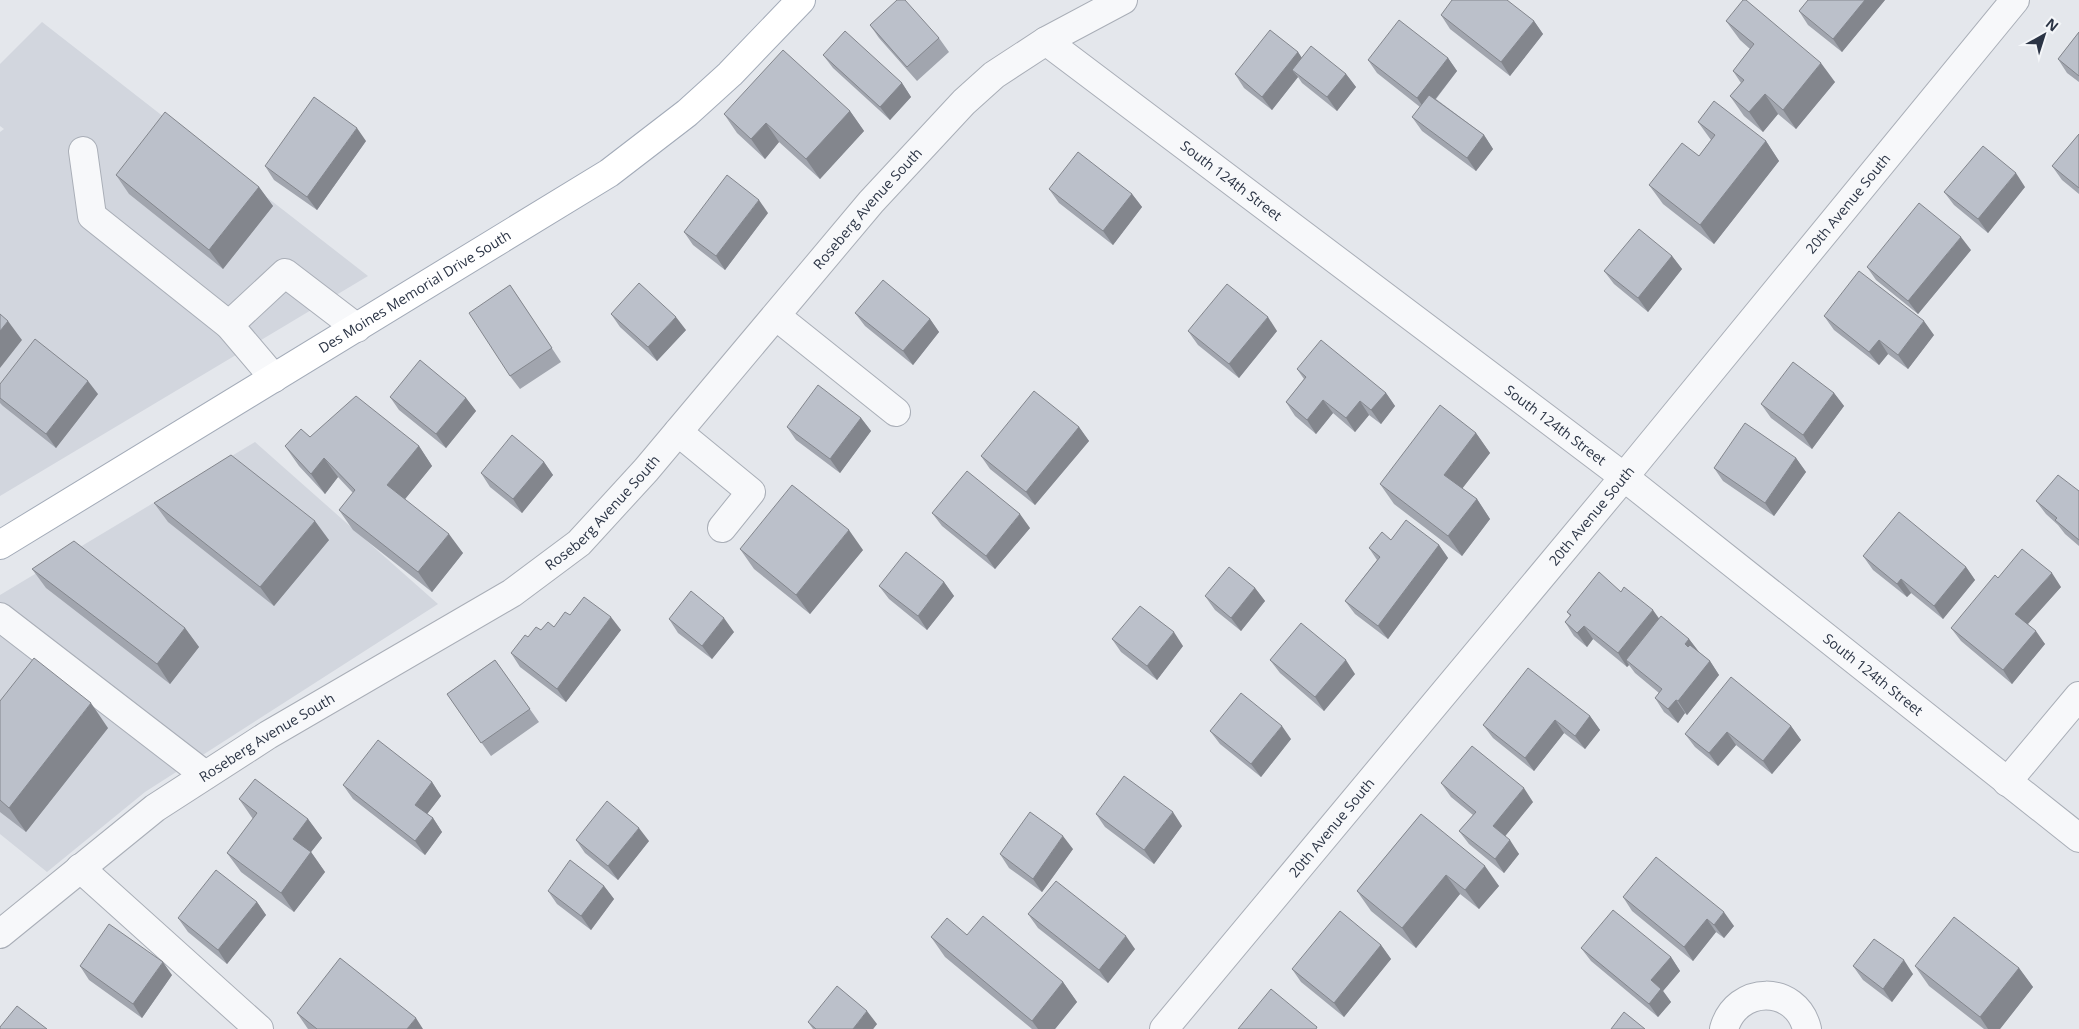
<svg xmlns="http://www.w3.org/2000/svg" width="2079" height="1029" viewBox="0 0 2079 1029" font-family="'Open Sans',sans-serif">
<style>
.built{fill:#d2d6de}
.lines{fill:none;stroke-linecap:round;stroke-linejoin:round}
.minor-casing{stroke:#a9aeb7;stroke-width:30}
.major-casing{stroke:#a3abb8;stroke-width:30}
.minor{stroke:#f7f8fa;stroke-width:28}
.major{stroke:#fff;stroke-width:28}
.wall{fill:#a1a5ae}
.shaded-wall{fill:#83868d}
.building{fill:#bbc0ca;stroke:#83868d}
.labels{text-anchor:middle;stroke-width:5;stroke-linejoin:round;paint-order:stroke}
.street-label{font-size:14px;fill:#2b3445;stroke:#f4f6f9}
</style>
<rect width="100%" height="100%" fill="#e4e7ec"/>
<!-- built -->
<path class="built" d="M42,22L368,276L0,496V132L4,129L0,126V64Z
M255,442L438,604L145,792L47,872L0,834V595Z"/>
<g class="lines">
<defs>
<g id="minor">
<path id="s1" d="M1046,41L1624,477L2079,838"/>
<path d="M83,151L92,216L229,325L285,273L357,328"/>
<path d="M776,316L896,412"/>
<path d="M229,325L274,378"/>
<path d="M678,432L751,492L722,528"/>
<path d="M0,617L205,775"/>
<path d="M2007,782L2079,696"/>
<path d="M80,868L259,1029"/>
<path id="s2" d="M0,934L155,808L268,735L512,593L579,543L646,470L871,202L964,102L994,75L1046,41L1123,0"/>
<path id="s3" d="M1164,1029L1624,477L2015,0"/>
<path d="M1724,1029C1736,985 1796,984 1807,1029"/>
</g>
<g id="major">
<path id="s4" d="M0,545L609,173L687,113L730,74L801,0"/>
</g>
</defs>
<!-- minor casing -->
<use href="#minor" class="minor-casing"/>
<!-- major casing -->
<use href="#major" class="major-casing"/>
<!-- minor -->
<use href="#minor" class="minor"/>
<!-- major -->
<use href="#major" class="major"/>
</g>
<!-- wall -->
<path class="wall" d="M1808,0H1885L1842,52L1808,25L1799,11Z
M1441,15L1534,21L1543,34L1510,76L1450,29Z
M1726,21L1835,82L1796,129L1778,114L1763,132L1744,116L1730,96L1741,83L1733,71L1750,49L1740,40Z
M870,25L939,38L949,52L917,81L879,38Z
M2079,32V82L2067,73L2058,59Z
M1298,52L1302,58L1346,74L1356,87L1337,111L1302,83L1298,77L1272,110L1244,88L1235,74Z
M823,55L902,83L911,97L890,120L833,68Z
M1448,58L1457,71L1436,99L1484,135L1493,149L1476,171L1422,131L1412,117L1420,107L1377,73L1368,60Z
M850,111L864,131L820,179L779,142L765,159L737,133L724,114Z
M1698,122L1766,141L1779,161L1714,244L1663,204L1649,185L1699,156L1711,140Z
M2079,134V194L2062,180L2052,166Z
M366,141L317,210L274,180L265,166Z
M116,175L259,187L273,206L223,269L129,194Z
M2025,187L1988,233L1954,205L1944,192Z
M1049,189L1132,194L1142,207L1113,245L1059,203Z
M768,213L725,270L693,245L684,232Z
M1971,250L1918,314L1876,280L1867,267Z
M1672,256L1682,269L1648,312L1614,284L1604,271Z
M510,285L561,362L520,389L510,376Z
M855,313L930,319L939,332L913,365L865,326Z
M611,314L686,330L657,361L620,327Z
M1824,316L1934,335L1908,369L1888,354L1879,365L1834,330Z
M1188,331H1277L1239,378L1198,345Z
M1297,369L1386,393L1395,406L1381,424L1369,415L1355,432L1333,413L1316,434L1295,416L1286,402L1304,379Z
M0,384L98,394L56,448L3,406L0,403Z
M1834,393L1844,406L1812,449L1771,418L1761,404Z
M390,397L466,398L476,411L446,448L399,410Z
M861,418L871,431L840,473L796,440L787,427Z
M1079,427L1089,441L1035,505L990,469L981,456Z
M1476,433L1490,453L1462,488L1477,499L1490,519L1462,556L1394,504L1380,484Z
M310,437L419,446L432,466L405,499L463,553L432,592L353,530L339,510L353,493L338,477L325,494L299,466L285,446Z
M1796,458L1806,472L1774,516L1723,481L1714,468Z
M544,462L553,475L522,513L490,487L481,473Z
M2079,491V546L2065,534L2058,525L2046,514L2036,501Z
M154,503L329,540L274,606L168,522Z
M932,513L1030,528L995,569L942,526Z
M1391,540L1439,545L1448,558L1388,639L1355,614L1345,601L1377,560L1369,548Z
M740,549L863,550L810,614L754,569Z
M1863,556L1966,567L1975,580L1943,619L1911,593L1907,597L1873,570Z
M32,569L185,628L199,647L170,684L46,588Z
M1998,578L2061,587L2028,624L2045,644L2012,684L1961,641L1951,628Z
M944,582L954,596L927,630L889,599L879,586Z
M1255,588L1265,601L1241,631L1215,610L1205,596Z
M1621,592L1689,639L1699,652L1710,661L1719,675L1687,715L1685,713L1678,723L1664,712L1655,698L1659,693L1635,673L1629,665L1627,667L1593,639L1587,647L1574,636L1565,622L1570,616L1567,612Z
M570,615L621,630L566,702L520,667L511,653L528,637L541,630L554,627Z
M669,619L734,632L712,659L678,633Z
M1112,639L1183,646L1157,680L1121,652Z
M495,660L539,722L491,756L447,694Z
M1270,660L1355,674L1324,711L1280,673Z
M0,701L108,728L26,832L0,812Z
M1590,716L1600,730L1585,749L1564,733L1534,771L1493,738L1483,725Z
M1791,726L1801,740L1772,774L1736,745L1718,766L1695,747L1685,734Z
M1210,731L1291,739L1261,777L1220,744Z
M432,782L441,796L427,814L433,818L442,832L425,855L353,799L343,785Z
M1441,783L1533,802L1505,836L1519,854L1504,873L1469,844L1459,831L1473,815L1451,797Z
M239,799L308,819L322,838L311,852L325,872L294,912L241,872L227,853L253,819Z
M1096,814L1182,826L1154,864L1105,827Z
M1421,814L1499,886L1479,909L1460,894L1416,948L1371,911L1357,891Z
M576,840L649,841L618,880L585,853Z
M1073,849L1042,892L1009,868L1000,854Z
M604,886L614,899L591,930L557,904L548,891Z
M1623,897L1734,926L1724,938L1716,932L1693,961L1632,911Z
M257,902L266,915L227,964L188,932L178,918Z
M1028,914L1135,949L1108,983L1038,928Z
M931,937L1063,982L1077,1002L1055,1029H1032L945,957Z
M1381,945L1391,959L1344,1017L1301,982L1292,969Z
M1581,948L1671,957L1680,971L1663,991L1671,1002L1658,1017L1591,961Z
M80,966L172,975L142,1018L89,980Z
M1853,966L1913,974L1892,1002L1863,980Z
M1915,966L2019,968L2033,987L2000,1029H1984L1929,986Z
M297,1013L423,1029H308Z
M808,1022L877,1024L873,1029H813Z"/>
<!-- shaded-wall -->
<path class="shaded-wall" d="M1865,0H1885L1842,52L1833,39Z
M1534,21L1543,34L1510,76L1501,62Z
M1298,52L1307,66L1292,70L1298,77L1272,110L1262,97Z
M1448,58L1457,71L1426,111L1417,98Z
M1821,63L1835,82L1796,129L1783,110Z
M1346,74L1356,87L1337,111L1327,97Z
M902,83L911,97L890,120L880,107Z
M1765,94L1778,114L1763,132L1749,112Z
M850,111L864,131L820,179L806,159Z
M766,123L779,142L765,159L751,139Z
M357,128L366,141L317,210L307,197Z
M1484,135L1493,149L1476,171L1467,158Z
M1766,141L1779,161L1714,244L1700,225Z
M2016,173L2025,187L1988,233L1978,219Z
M259,187L273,206L223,269L209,250Z
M1132,194L1142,207L1113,245L1103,231Z
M759,200L768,213L725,270L716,256Z
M1961,237L1971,250L1918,314L1908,301Z
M1672,256L1682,269L1648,312L1638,298Z
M676,317L686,330L657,361L648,347Z
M1268,317L1277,331L1239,378L1229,364Z
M930,319L939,332L913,365L903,351Z
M8,321L22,340L0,368V331Z
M1924,321L1934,335L1908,369L1898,355Z
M1879,340L1888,354L1879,365L1869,352Z
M88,381L98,394L56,448L46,434Z
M1386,393L1395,406L1381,424L1371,410Z
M1834,393L1844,406L1812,449L1803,435Z
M466,398L476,411L446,448L436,434Z
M1323,400L1333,413L1316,434L1307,420Z
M1360,401L1369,415L1355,432L1346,418Z
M861,418L871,431L840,473L830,459Z
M1079,427L1089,441L1035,505L1026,492Z
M1476,433L1490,453L1458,494L1444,475Z
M419,446L432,466L401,504L387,485Z
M324,458L338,477L325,494L311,474Z
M1796,458L1806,472L1774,516L1765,503Z
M544,462L553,475L522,513L513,499Z
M1477,499L1490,519L1462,556L1448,536Z
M1020,514L1030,528L995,569L986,556Z
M315,521L329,540L274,606L260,587Z
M849,530L863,550L810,614L796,595Z
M449,534L463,553L432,592L418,572Z
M1439,545L1448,558L1388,639L1378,626Z
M1966,567L1975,580L1943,619L1934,606Z
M2052,573L2061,587L2025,627L2015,614Z
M1901,579L1911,593L1907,597L1897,584Z
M944,582L954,596L927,630L918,616Z
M1255,588L1265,601L1241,631L1231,618Z
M1653,610L1663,624L1626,660L1629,665L1627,667L1618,653Z
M611,617L621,630L566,702L557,689Z
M724,618L734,632L712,659L702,646Z
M1584,626L1593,639L1587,647L1577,633Z
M185,628L199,647L170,684L157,664Z
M2036,631L2045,644L2012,684L2003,670Z
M1174,632L1183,646L1157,680L1147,666Z
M1689,639L1699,652L1695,657L1685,644Z
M1346,660L1355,674L1324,711L1315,697Z
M1710,661L1719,675L1687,715L1678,701Z
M1676,700L1685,713L1678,723L1668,709Z
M91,703L108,728L26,832L9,808Z
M1590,716L1600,730L1585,749L1575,736Z
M1555,720L1564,733L1534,771L1525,758Z
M1282,726L1291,739L1261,777L1251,764Z
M1791,726L1801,740L1772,774L1763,761Z
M1727,732L1736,745L1718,766L1709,753Z
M432,782L441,796L424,818L415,805Z
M1524,788L1533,802L1502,840L1493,826Z
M1173,812L1182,826L1154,864L1144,850Z
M433,818L442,832L425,855L415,841Z
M308,819L322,838L311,852L325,872L294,912L281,893L293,839Z
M639,828L649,841L618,880L608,866Z
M1063,836L1073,849L1042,892L1033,879Z
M1510,840L1519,854L1504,873L1495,859Z
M1485,866L1499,886L1479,909L1465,890Z
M1446,875L1460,894L1416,948L1402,928Z
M604,886L614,899L591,930L581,916Z
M257,902L266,915L227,964L218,950Z
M1724,912L1734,926L1724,938L1714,925Z
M1707,919L1716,932L1693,961L1684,947Z
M1126,936L1135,949L1108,983L1099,970Z
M1381,945L1391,959L1344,1017L1334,1003Z
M1671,957L1680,971L1663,991L1671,1002L1658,1017L1649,1004L1651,980Z
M1904,960L1913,974L1892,1002L1883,989Z
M163,962L172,975L142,1018L133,1004Z
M2019,968L2033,987L2000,1029H1988L1980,1017Z
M1063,982L1077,1002L1055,1029H1038L1032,1021Z
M867,1011L877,1024L873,1029H853Z
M416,1018L423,1029H407Z"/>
<!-- building -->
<path class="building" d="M897,0H905L939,38L907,67L870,25Z
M1452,0H1507L1534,21L1501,62L1441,15Z
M1743,0H1746L1821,63L1783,110L1765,94L1749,112L1730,96L1744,80L1733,71L1754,44L1726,21Z
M1808,0H1865L1833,39L1799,11Z
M1399,20L1448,58L1417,98L1368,60Z
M1270,30L1298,52L1262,97L1235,74Z
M845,31L902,83L880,107L823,55Z
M2079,32V76L2058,59Z
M1311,46L1346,74L1327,97L1292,70Z
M783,50L850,111L806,159L766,123L751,139L724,114Z
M1429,95L1484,135L1467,158L1412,117Z
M314,97L357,128L307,197L265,166Z
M1714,101L1766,141L1700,225L1649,185L1682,143L1699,156L1715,135L1698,122Z
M165,112L259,187L209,250L116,175Z
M2079,134V188L2052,166Z
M1983,146L2016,173L1978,219L1944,192Z
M1078,152L1132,194L1103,231L1049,189Z
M727,175L759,200L716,256L684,232Z
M1919,203L1961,237L1908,301L1867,267Z
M1639,229L1672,256L1638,298L1604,271Z
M1859,271L1924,321L1898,355L1879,340L1869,352L1824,316Z
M883,280L930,319L903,351L855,313Z
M639,283L676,317L648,347L611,314Z
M1227,284L1268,317L1229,364L1188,331Z
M510,285L552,348L510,376L469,313Z
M0,314L8,321L0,331Z
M35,339L88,381L46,434L0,398V384Z
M1321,340L1386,393L1371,410L1360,401L1346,418L1323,400L1307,420L1286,402L1306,377L1297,369Z
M420,360L466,398L436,434L390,397Z
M1793,362L1834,393L1803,435L1761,404Z
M818,385L861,418L830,459L787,427Z
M1034,391L1079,427L1026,492L981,456Z
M356,396L419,446L387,485L449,534L418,572L339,510L355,490L324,458L311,474L285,446L301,429L310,437Z
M1440,405L1476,433L1444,475L1477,499L1448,536L1380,484Z
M1745,423L1796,458L1765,503L1714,468Z
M512,435L544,462L513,499L481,473Z
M231,455L315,521L260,587L154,503Z
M967,471L1020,514L986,556L932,513Z
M2058,475L2079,491V540L2055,520L2057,518L2036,501Z
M792,485L849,530L796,595L740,549Z
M1899,512L1966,567L1934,606L1901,579L1897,584L1863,556Z
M1406,520L1439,545L1378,626L1345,601L1380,557L1369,548L1382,532L1391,540Z
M74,541L185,628L157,664L32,569Z
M2022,549L2052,573L2015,614L2036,631L2003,670L1951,628L1995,575L1998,578Z
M906,552L944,582L918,616L879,586Z
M1229,567L1255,588L1231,618L1205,596Z
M1599,572L1621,592L1624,587L1653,610L1618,653L1584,626L1577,633L1565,622L1571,615L1567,612Z
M691,591L724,618L702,646L669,619Z
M584,597L611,617L557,689L511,653L525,635L528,637L536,627L541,630L548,622L554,627L565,612L570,615Z
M1140,606L1174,632L1147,666L1112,639Z
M1661,616L1689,639L1685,644L1688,647L1690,645L1710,661L1678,701L1676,700L1668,709L1655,698L1662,689L1626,660Z
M1301,623L1346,660L1315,697L1270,660Z
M34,658L91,703L9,808L0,800V701Z
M495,660L530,709L481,743L447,694Z
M1528,668L1590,716L1575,736L1555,720L1525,758L1483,725Z
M1731,677L1791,726L1763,761L1727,732L1709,753L1685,734Z
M1241,693L1282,726L1251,764L1210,731Z
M378,740L432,782L415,805L433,818L415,841L343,785Z
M1472,746L1524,788L1493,826L1510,840L1495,859L1459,831L1476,812L1441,783Z
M1124,776L1173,812L1144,850L1096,814Z
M255,779L308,819L293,839L311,852L281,893L227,853L257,813L239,799Z
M607,801L639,828L608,866L576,840Z
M1030,812L1063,836L1033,879L1000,854Z
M1421,814L1485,866L1465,890L1446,875L1402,928L1357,891Z
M1656,857L1724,912L1714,925L1707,919L1684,947L1623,897Z
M570,860L604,886L581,916L548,891Z
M216,870L257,902L218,950L178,918Z
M1056,881L1126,936L1099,970L1028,914Z
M1613,910L1671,957L1651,980L1661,989L1649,1004L1581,948Z
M1340,911L1381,945L1334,1003L1292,969Z
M983,916L1063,982L1032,1021L931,937L947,918L967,935Z
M1954,917L2019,968L1980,1017L1915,966Z
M109,924L163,962L133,1004L80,966Z
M1874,939L1904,960L1883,989L1853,966Z
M340,958L416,1018L407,1029H317L297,1013Z
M837,986L867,1011L853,1029H816L808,1022Z
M1271,989L1317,1027L1316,1029H1238Z
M17,1006L47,1029H0V1027Z
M1624,1012L1645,1029H1611Z"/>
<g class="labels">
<!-- street labels -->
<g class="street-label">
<text dy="5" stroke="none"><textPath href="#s1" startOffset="232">South 124th Street</textPath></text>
<text dy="5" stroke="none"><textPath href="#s3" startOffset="1072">20th Avenue South</textPath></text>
<text dy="5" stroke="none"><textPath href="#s2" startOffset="1142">Roseberg Avenue South</textPath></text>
<text dy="5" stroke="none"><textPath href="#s4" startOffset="486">Des Moines Memorial Drive South</textPath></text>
<text dy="5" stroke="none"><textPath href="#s1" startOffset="638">South 124th Street</textPath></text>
<text dy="5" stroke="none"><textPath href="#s2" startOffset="738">Roseberg Avenue South</textPath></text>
<text dy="5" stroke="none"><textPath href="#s3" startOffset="668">20th Avenue South</textPath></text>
<text dy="5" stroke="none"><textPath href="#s1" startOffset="1042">South 124th Street</textPath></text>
<text dy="5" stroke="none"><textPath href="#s2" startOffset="332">Roseberg Avenue South</textPath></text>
<text dy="5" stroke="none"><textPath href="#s3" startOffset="262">20th Avenue South</textPath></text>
</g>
</g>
<!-- north arrow -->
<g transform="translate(2044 35) rotate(39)" stroke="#f4f6f9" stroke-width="4" paint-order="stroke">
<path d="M0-4L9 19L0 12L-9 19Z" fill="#2b3445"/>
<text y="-8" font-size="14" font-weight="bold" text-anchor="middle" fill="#2b3445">N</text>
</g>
</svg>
